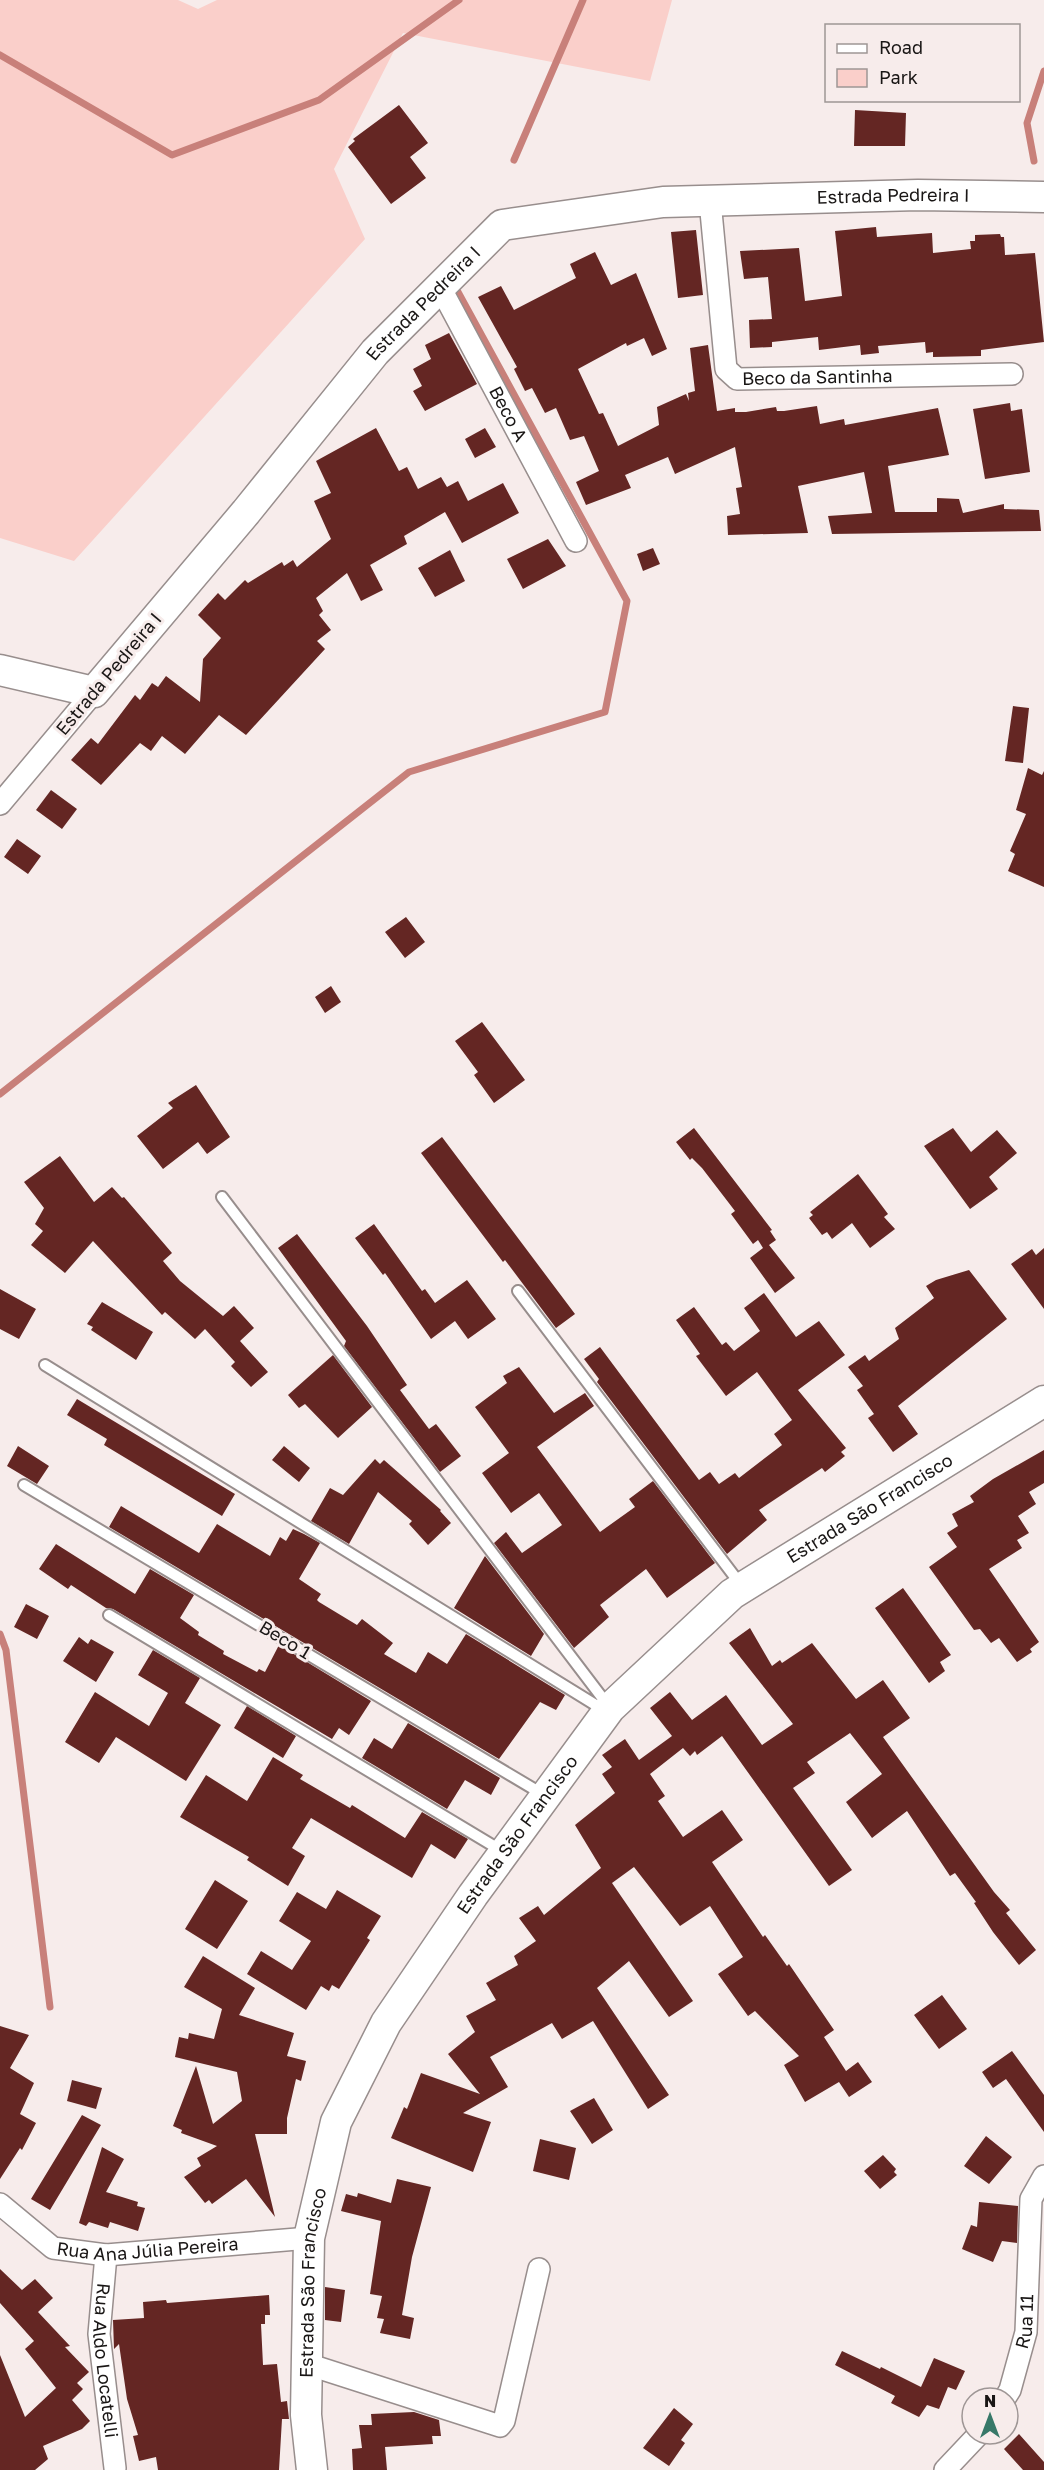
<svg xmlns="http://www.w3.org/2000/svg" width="1044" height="2470" viewBox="0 0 1044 2470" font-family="'Golos Text',sans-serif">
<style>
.green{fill:#facfca}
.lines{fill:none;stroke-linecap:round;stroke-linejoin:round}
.stream{stroke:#c8807a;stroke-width:7}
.building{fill:#642623}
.lane-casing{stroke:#988e8d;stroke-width:14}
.street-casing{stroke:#988e8d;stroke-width:24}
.secondary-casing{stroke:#988e8d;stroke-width:33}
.lane{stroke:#fff;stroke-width:10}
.street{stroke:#fff;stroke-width:21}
.secondary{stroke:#fff;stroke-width:30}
.labels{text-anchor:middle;stroke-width:6;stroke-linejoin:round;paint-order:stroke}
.street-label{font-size:18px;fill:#191615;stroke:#f7eceb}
</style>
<rect width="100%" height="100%" fill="#f7eceb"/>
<!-- green -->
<path class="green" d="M0,0H178L198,9L217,0H672L650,81L403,33L334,169L365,239L74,561L0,538Z"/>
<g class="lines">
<!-- stream -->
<path class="stream" d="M0,55L172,155L319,100L459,0
M514,160L583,0
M1034,161L1027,123L1044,71
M0,1094L409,772L605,712L627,601L458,292
M0,1634L6,1650L50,2007"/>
</g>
<!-- building -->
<path class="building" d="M399,105L428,143L410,157L426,178L391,204L348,147L355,141L353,139Z
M855,110L906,113L905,146H854Z
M876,227L877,237L932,233L933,253L971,249L970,241H975V235L1000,234L1001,237H1004L1005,255L1035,253L1044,342L981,350V356L933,357V352L926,353L925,342L878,346L879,353L861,355L860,345L819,350L818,337L772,342V347L750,348L749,320L772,319L768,277L744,279L740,251L799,248L805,301L842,296L835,231Z
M696,230L703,295L678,298L671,232Z
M595,252L611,285L636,273L667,349L652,356L644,338L627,346L626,343L578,369L599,414L603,413L618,446L659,425L657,407L686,394L689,401L688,393L695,391L690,348L708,345L717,411L735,408V412H746L776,407L777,411H784L817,406L820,424L844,419L845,425L938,408L949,455L888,466L895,512H937V498L959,499L963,513L1004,504V509L1039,510L1041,531L832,534L828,516L872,513L864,472L798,486L808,533L728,535L727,516L740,514L736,488L742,487L735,447L675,474L668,457L625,475L631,488L586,505L576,482L599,471L584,436L570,440L556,408L545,413L532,388L525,391L514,369L517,367L478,297L501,286L514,310L576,278L570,264Z
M449,333L477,384L425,411L413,391L422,386L413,369L431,359L425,345Z
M1010,403L1011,411L1022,409L1030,472L985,479L973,409Z
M376,428L399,471L407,467L418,489L441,477L447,487L458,481L468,501L503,483L519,513L462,543L445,512L404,536L407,544L370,565L383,590L361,601L347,573L316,598L323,611L319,615L331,630L317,641L325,649L246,735L219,715L185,754L162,736L151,751L140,743L101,785L71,760L91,738L98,744L135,695L140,700L152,683L158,687L166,676L200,702L203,659L221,638L198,615L218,593L225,600L245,580L248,583L282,562L284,566L293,560L297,567L331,539L314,501L331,493L316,461Z
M485,428L496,447L475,458L465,439Z
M548,539L566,566L523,589L507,559Z
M653,548L660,564L643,571L637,554Z
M450,550L465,581L435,597L418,568Z
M1013,706L1029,708L1023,763L1005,761Z
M1028,768L1042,775L1044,771V887L1008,871L1015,854L1010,851L1026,814L1016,810Z
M51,790L77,809L62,829L36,810Z
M17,839L41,856L28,874L4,857Z
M406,917L425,942L405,958L385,932Z
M331,986L341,1002L325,1013L315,997Z
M482,1022L525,1080L494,1103L474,1075L478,1072L455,1041Z
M196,1085L230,1137L207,1154L198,1142L163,1169L137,1136L173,1108L168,1103Z
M694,1128L772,1230L770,1231L776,1240L769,1245L795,1278L775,1293L750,1258L763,1248L758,1240L753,1244L731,1214L735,1211L702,1168L692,1158L690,1160L676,1142Z
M953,1128L971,1152L997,1130L1017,1153L989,1177L998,1189L970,1209L924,1146Z
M442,1137L575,1314L556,1328L505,1260L503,1262L421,1153Z
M60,1156L94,1202L112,1187L122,1198L124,1197L172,1253L163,1261L180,1281L223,1316L234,1306L254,1328L240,1341L268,1372L251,1387L231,1366L235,1362L205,1329L195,1339L165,1312L162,1315L93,1241L65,1273L31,1245L43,1231L35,1224L44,1208L24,1182Z
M858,1174L888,1214L884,1217L895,1229L870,1248L852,1223L832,1239L827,1232L822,1235L809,1218L813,1215L810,1212Z
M374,1224L422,1291L425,1289L435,1303L467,1280L496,1319L468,1339L455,1321L431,1339L385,1273L383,1275L355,1238Z
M297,1234L367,1326L407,1385L400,1390L429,1429L436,1424L461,1456L440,1472L344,1346L346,1341L278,1248Z
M1044,1248V1309L1011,1264L1032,1249L1036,1255Z
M969,1270L1007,1319L898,1406L918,1434L893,1452L868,1418L874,1414L857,1390L863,1386L848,1367L865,1355L869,1361L899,1339L895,1328L934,1298L926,1286L936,1280Z
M0,1289L36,1309L19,1339L0,1329Z
M764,1293L796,1337L819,1321L845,1355L798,1390L846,1448L841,1452L845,1456L825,1472L822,1468L759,1510L767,1520L727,1554L597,1382L599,1379L584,1359L600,1347L699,1480L710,1472L719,1484L735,1473L739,1478L782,1445L774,1434L792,1420L757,1372L726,1396L696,1356L700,1354L676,1320L694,1307L722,1345L726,1342L734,1351L760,1331L744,1308Z
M102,1302L153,1332L136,1360L91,1330L93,1327L87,1324Z
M333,1355L372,1407L338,1438L305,1404L299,1408L288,1395Z
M519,1367L554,1413L585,1393L594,1406L537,1447L600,1532L635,1507L629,1499L653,1481L715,1563L667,1598L646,1569L600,1605L609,1617L574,1648L494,1543L506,1532L522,1553L562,1525L539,1493L511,1513L482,1473L509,1453L475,1407L507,1383L503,1376Z
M77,1399L235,1494L222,1516L104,1445L107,1439L67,1415Z
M18,1446L49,1466L37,1484L7,1466Z
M284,1446L310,1468L299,1482L272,1460Z
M1044,1450V1483L1029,1492L1036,1504L1018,1516L1029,1533L1017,1540L1022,1548L989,1569L1039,1642L1030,1649L1032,1652L1017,1662L999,1638L991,1643L980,1629L974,1630L929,1567L957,1547L947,1533L958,1526L952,1514L974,1502L970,1496L993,1479Z
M375,1459L380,1464L384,1460L441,1510L440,1511L451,1523L428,1545L409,1524L412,1521L378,1492L349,1544L311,1521L330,1488L343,1495Z
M121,1506L199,1553L217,1524L270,1556L280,1537L286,1541L293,1529L304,1534L320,1543L299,1579L321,1594L317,1600L319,1602L357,1625L362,1619L393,1643L384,1654L416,1673L428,1652L447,1664L466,1634L565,1695L556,1710L540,1702L499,1759L109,1527Z
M56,1544L135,1594L150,1569L194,1595L180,1618L199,1632L198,1635L224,1651L223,1654L257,1672L259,1669L265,1672L279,1645L371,1701L349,1735L339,1728L332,1739L113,1609L106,1608L71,1585L68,1589L39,1569Z
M485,1556L544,1634L531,1656L454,1608Z
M903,1588L951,1655L940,1662L945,1671L929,1683L875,1608Z
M26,1604L49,1616L37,1639L14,1627Z
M750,1628L772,1666L780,1660L782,1663L812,1643L856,1699L883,1680L910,1718L883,1737L994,1892L1010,1910L1006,1913L1036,1950L1019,1965L993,1932L974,1903L976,1902L955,1873L950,1876L907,1811L872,1838L846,1802L882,1774L850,1733L807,1762L815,1773L793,1788L852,1870L829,1886L722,1736L697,1755L695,1751L690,1756L683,1748L650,1774L665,1796L658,1801L683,1837L722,1810L743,1840L712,1862L763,1937L765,1935L787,1966L789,1964L834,2030L824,2037L846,2071L858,2062L872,2082L849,2097L839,2082L805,2102L784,2065L799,2056L755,2011L748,2016L718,1974L743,1957L710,1906L680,1926L634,1867L612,1883L693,2001L669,2017L629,1961L597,1988L669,2095L648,2109L593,2021L562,2039L552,2023L490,2057L508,2087L463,2113L491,2122L473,2172L391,2138L404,2107L407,2109L421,2073L480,2094L448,2054L475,2032L466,2016L496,2000L486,1983L518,1965L514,1956L536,1941L519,1918L538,1906L544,1915L601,1868L575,1825L615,1793L602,1774L612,1767L602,1755L625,1739L639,1760L672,1736L650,1708L670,1692L692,1720L726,1695L762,1745L793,1724L729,1643Z
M79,1637L88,1644L91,1639L114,1652L96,1682L63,1661Z
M153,1650L200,1678L185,1703L221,1725L186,1781L116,1737L99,1763L65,1742L95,1692L149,1726L168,1693L138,1675Z
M247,1706L296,1736L283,1758L234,1728Z
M408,1723L500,1778L491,1795L465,1780L447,1809L362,1758L374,1738L392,1749Z
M273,1757L303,1775L300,1779L350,1808L352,1805L405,1838L422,1812L468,1839L455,1859L431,1844L412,1878L311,1818L292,1848L305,1856L288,1886L247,1860L249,1857L180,1817L206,1775L247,1801Z
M215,1880L248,1901L217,1949L185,1929Z
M337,1890L381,1916L367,1938L370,1940L339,1989L332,1985L329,1991L321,1986L306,2010L247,1974L261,1951L292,1970L311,1941L279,1921L297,1892L326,1909Z
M203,1956L255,1988L239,2015L294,2033L287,2056L306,2061L301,2081L296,2079L287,2118V2134H255L275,2217L246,2179L212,2204L209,2200L205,2203L184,2177L201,2166L197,2158L217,2146L181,2133L182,2130L173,2126L196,2066L213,2124L242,2101L237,2072L175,2057L179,2037L188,2039L189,2033L214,2039L222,2009L184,1987Z
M942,1995L967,2029L939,2049L914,2015Z
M0,2026L29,2035L10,2068L34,2083L20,2114L36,2123L22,2150L20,2148L0,2179Z
M1012,2051L1044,2095V2132L1006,2079L993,2088L982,2072Z
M72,2080L102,2088L96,2109L67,2101Z
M594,2098L613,2130L592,2144L570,2111Z
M82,2115L101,2125L50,2210L31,2199Z
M986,2136L1012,2157L989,2184L964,2166Z
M540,2139L576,2148L569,2180L533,2171Z
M102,2147L124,2159L106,2192L138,2202L137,2206L145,2208L138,2231L110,2222L108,2228L89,2222L86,2226L79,2223Z
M883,2155L896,2169L894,2172L897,2175L880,2189L864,2171Z
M397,2179L431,2187L412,2257L402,2315L414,2318L410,2339L380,2333L384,2319L377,2318L382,2296L370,2294L381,2221L341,2211L346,2194L357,2197L358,2193L391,2203Z
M979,2202L1018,2206L1017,2243L1002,2241L993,2262L962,2249L971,2225L977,2227Z
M0,2269L22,2290L35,2279L53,2298L38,2312L70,2346L65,2347L89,2372L77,2383L83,2389L72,2400L90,2421L82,2429L43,2446L48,2459L35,2470H0V2355L25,2417L56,2388L25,2349L34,2341L0,2303Z
M325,2287L345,2290L341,2322L325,2320Z
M269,2295L270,2315H265V2324H261L263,2365L277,2364L281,2402L287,2401L289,2419H282L279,2470H158L156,2457L139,2461L133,2436L138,2435L127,2399L119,2344L114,2349L113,2320L144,2318L143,2302L166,2300L167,2303Z
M842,2351L880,2369L881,2367L921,2387L934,2358L965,2371L956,2390L948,2387L939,2409L927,2405L919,2417L891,2403L895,2396L835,2365Z
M674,2408L693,2424L681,2440L685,2443L669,2466L643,2448Z
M414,2412L439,2420L441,2436H432L433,2444L385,2447L387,2470H353L352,2449L362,2448L359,2425H372L371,2414Z
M1019,2434L1044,2462V2470H1023L1004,2449Z"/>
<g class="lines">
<defs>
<path id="lane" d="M222,1197L610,1708
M518,1291L741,1585
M45,1365L607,1712
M24,1485L544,1795
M109,1615L502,1851"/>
<g id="street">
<path id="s1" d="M710,201L726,369L737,379L1012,374"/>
<path id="s2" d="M440,287L576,541"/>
<path d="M0,804L94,692"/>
<path id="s3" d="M0,2204L53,2248L106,2255L309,2238"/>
<path id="s4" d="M106,2255L99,2334L115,2468"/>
<path d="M307,2364L500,2426L504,2421L539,2269"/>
<path id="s5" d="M1005,2398L1010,2390L1026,2332L1031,2199L1044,2176"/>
<path d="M945,2470L979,2434"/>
</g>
<g id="secondary">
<path id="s6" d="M0,670L94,692L246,512L375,352L502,225L663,202L918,195L1044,197"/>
<path id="s7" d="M312,2470L306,2415L309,2238L336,2122L386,2023L473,1895L610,1708L732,1594L1044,1401"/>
</g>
</defs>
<!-- lane casing -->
<use href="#lane" class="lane-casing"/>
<!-- street casing -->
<use href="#street" class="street-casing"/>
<!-- secondary casing -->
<use href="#secondary" class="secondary-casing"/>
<!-- lane -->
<use href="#lane" class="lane"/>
<!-- street -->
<use href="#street" class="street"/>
<!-- secondary -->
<use href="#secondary" class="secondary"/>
</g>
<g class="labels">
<!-- street labels -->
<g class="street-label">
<text dy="6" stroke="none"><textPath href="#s6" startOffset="1110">Estrada Pedreira I</textPath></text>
<text dy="6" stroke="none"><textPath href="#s6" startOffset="606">Estrada Pedreira I</textPath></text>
<text dy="6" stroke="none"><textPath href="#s1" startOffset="264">Beco da Santinha</textPath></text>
<text dy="6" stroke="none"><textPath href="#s2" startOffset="144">Beco A</textPath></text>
<text transform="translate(109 674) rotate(-50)" y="6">Estrada Pedreira I</text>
<text dy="6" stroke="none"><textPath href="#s7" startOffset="1178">Estrada São Francisco</textPath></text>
<text transform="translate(285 1640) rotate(31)" y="6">Beco 1</text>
<text dy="6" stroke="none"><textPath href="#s7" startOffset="692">Estrada São Francisco</textPath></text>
<text dy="6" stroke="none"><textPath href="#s3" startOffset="164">Rua Ana Júlia Pereira</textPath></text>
<text dy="6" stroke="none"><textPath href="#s7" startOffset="188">Estrada São Francisco</textPath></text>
<text dy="6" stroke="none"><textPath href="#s5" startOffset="80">Rua 11</textPath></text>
<text dy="6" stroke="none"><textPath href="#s4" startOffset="106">Rua Aldo Locatelli</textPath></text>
</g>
</g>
<!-- legend -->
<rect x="825" y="24" width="195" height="78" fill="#f7eceb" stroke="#9e9695" stroke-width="1.5"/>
<rect x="837" y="44" width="30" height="9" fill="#ffffff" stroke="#9e9695" stroke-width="1.5"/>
<text x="879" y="54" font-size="18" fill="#191615">Road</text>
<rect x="837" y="69" width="30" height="18" fill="#facfca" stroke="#9e9695" stroke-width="1.5"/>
<text x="879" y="84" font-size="18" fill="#191615">Park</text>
<!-- north arrow -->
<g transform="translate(990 2416)"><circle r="28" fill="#f7eceb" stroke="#9e9695" stroke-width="1.5"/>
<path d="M0-4.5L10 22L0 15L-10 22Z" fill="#377868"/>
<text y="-9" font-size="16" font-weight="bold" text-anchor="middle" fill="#191615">N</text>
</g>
</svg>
